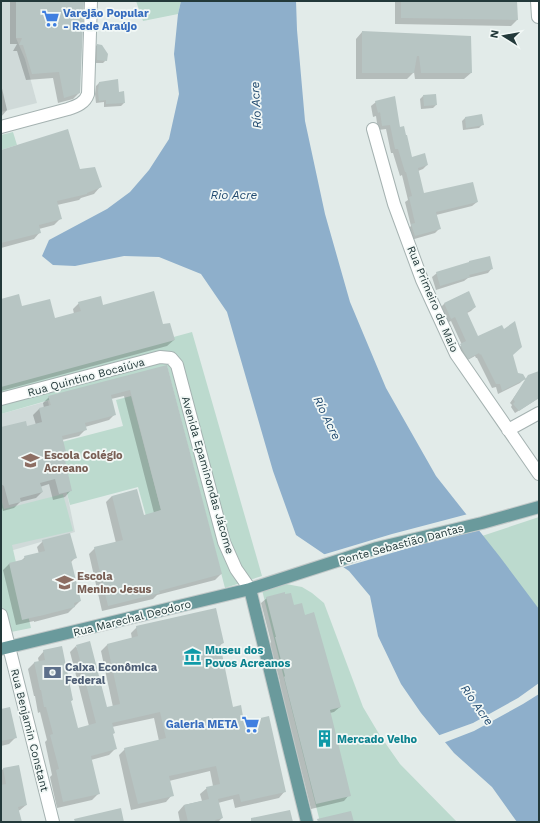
<svg xmlns="http://www.w3.org/2000/svg" width="540" height="823" viewBox="0 0 540 823" font-family="'Work Sans',sans-serif">
<style>
.built{fill:#d0dad9}
.green{fill:#bcdace}
.water{fill:#8eafcb}
.pier{fill:#e2ebe9}
.shadow{fill:#0003}
.building{fill:#b7c5c3}
.lines{fill:none;stroke-linecap:round;stroke-linejoin:round}
.minor-casing{stroke:#a5b2b1;stroke-width:14}
.major-casing{stroke:#c1c8c8;stroke-width:14}
.minor{stroke:#fff;stroke-width:12}
.major{stroke:#6a9a9c;stroke-width:12}
.labels{text-anchor:middle;stroke-width:3.5;stroke-linejoin:round;paint-order:stroke}
.shop-label{font-size:11px;font-weight:bold;fill:#366cbe;stroke:#f2f8f6;text-anchor:start}
.street-label{font-size:11px;fill:#23393a;stroke:#f2f8f6}
.education-label{font-size:11px;font-weight:bold;fill:#785e54;stroke:#f2f8f6;text-anchor:start}
.culture-label{font-size:11px;font-weight:bold;fill:#0d838f;stroke:#f2f8f6;text-anchor:start}
.service-label{font-size:11px;font-weight:bold;fill:#4e5e75;stroke:#f2f8f6;text-anchor:start}
.water-label{font-size:12px;font-style:italic;fill:#234c71;stroke:#f2f8f6}
</style>
<rect width="100%" height="100%" fill="#e2ebe9"/>
<!-- built -->
<path class="built" d="M1,1H16V38L25,59L37,103L1,112Z
M48,401L75,532L10,551L1,508V414Z"/>
<!-- green -->
<path class="green" d="M136,1H181L178,14L143,21Z
M13,132L17,145L1,150V135Z
M192,332L262,576L225,588L167,366L1,414V384Z
M131,396L161,510L146,516L138,487L70,505L54,444L123,426L116,400Z
M63,494L73,531L12,545L31,628L1,634V499L4,509Z
M539,517V611L482,536Z
M286,584L302,587L312,593L324,603L363,707L379,734L400,764L457,822H320L262,590Z"/>
<!-- water -->
<path class="water" d="M181,1H296L297,30L305,121L325,214L350,302L386,388L436,476L500,557L539,609V822H517L492,787L454,753L421,713L401,684L378,636L370,596L349,571L296,535L273,471L227,312L201,274L159,257L124,256L75,266L53,265L42,256L49,240L107,209L130,192L149,170L169,139L179,94L174,54L178,14Z"/>
<!-- pier -->
<path class="pier" d="M468,514L481,530L429,542L341,568L322,555L392,534Z
M539,683V694L523,704L474,731L443,743L437,736L473,723L518,698Z"/>
<!-- shadow -->
<path class="shadow" d="M10,1H82L79,93L73,99L58,103L53,78L26,80L17,51H13L17,44H10Z
M395,1H516L517,20L511,26L395,24Z
M362,32L471,73L464,79H415L414,72L407,79H356V39Z
M97,45L106,60L103,63H94V48Z
M99,83L118,93L124,103L121,106L104,107V102L96,103L95,94L96,86Z
M1,84L7,110L1,117Z
M423,96L436,105L433,108L421,109L420,99Z
M376,102L400,128L411,158L427,165L423,169L418,171L423,195L477,202L472,206L436,215L440,228L435,233L411,240L407,230L411,226L405,202L408,200L402,175L400,176L393,153H391L386,129L378,130L376,116L373,117L371,106Z
M481,116L482,125L479,128L463,130L462,121L465,118Z
M1,151L79,170L100,187L94,194L81,198L79,200L57,205L61,218L54,225L39,229L40,232L34,239L1,248Z
M492,268L488,273L468,278L464,281L436,290L432,277L437,273Z
M468,292L475,307L471,311L467,313L477,337L512,355L517,374L524,379L520,383L498,394L496,387L492,388L477,358H476L475,356L464,362L457,349L462,345L451,321L447,323L440,308L444,304Z
M1,300L54,319L74,314L73,309L79,303L102,306L163,326L174,340L167,346L1,391Z
M166,367L221,574L215,580L157,595L153,599L102,611L89,554L95,548L116,543L106,502L112,496L143,516L154,513L124,396L111,399L115,414L109,420L85,427V430L79,436L62,440L67,459L64,462L71,490L65,497L53,500L49,484L40,487L42,492L36,498L20,502L14,508L3,511L1,504V423L2,428L26,427L36,425L33,415L39,409L44,408L43,403L49,397Z
M539,372V398L515,413L511,407L512,405L510,403L526,380Z
M43,541L75,558L70,563L80,601L68,613L34,622V621L16,625L3,570L9,564L21,561L25,557L39,554L37,547Z
M267,598L305,616L340,707L334,712L330,713L349,795L344,801L311,809L279,683L280,682L270,644L271,642L261,603Z
M137,627L223,643L219,646L232,708L243,723L285,791L279,798L235,808L233,799L218,803L222,818L218,822H180L178,812L184,805L202,801L200,794L207,788L213,786L210,771L169,781L172,795L166,802L131,810L119,755L125,749L159,741L154,718L112,727V735L115,749L109,755L91,760L99,793L92,800L57,808L50,777L52,775L45,742L47,740L40,712L38,713L35,696H34L28,669L34,663L39,662L38,658L44,651L72,700L70,702L77,729L89,726L70,652L76,646L106,708L113,707L101,651L107,645L132,639L131,633Z
M1,710L16,737L9,744L1,746Z
M18,766L26,805L20,810L18,811L21,822H1V771L3,769Z"/>
<!-- building -->
<path class="building" d="M16,1H84L80,93L64,98L59,72L32,74L23,45H19L22,38H16Z
M401,1H517L518,20L401,18Z
M362,31L471,36L472,73H421L419,56H417L414,73H362Z
M97,44L102,45L108,54L107,61L97,60Z
M118,79L119,92L124,91L125,103L106,104V100L99,101L98,91L99,82Z
M436,94L437,105L424,106L423,95Z
M395,96L400,127L404,126L406,135H407L412,157L425,153L428,165L418,168L424,193L473,182L478,202L436,212L441,229L415,236L411,224L415,223L409,197L412,196L406,172H405L398,149H395L390,125L382,126L380,112L378,113L375,101Z
M482,114L484,125L466,128L465,117Z
M68,129L80,169L95,167L102,187L87,193V194L57,201L62,219L39,225L41,233L1,243V150Z
M490,256L493,269L469,275L470,277L440,286L436,272L469,262V261Z
M154,291L163,324L170,323L175,340L1,387V299L19,294L22,306L50,299L55,318L81,311L78,302L101,296L103,305Z
M469,291L476,307L467,312L478,336L502,325L504,329L515,321L522,347L513,355L518,373L523,374L526,379L502,391L500,384H496L481,354L480,355L479,353L468,359L465,354L460,344L466,341L455,317L451,319L444,303Z
M167,365L222,574L159,591L160,593L108,606L94,547L123,540L112,496L137,489L144,515L161,510L130,390L111,395L116,415L85,423L87,430L62,436L68,460H65L72,491L59,494L55,479L40,483L43,492L20,498L21,502L9,505L4,486L1,484V427L26,421L27,426L42,422L39,408L51,405L48,396Z
M539,371V398L519,411L513,404L515,402L513,399L528,375Z
M70,533L77,558L71,560L81,601L74,603L75,607L40,616H39L22,620L9,563L25,559L24,556L45,551L42,540Z
M285,592V594L291,593L294,605L302,603L305,615L314,612L341,707L330,710L351,796L316,804L284,677L285,676L275,637H276L266,597Z
M216,608L224,643L220,644L233,707L241,705L244,722L269,716L286,792L241,802L239,794L218,799L223,818L215,820L216,822H188L184,805L209,799L206,787L220,784L216,766L169,776L174,796L138,804L124,748L166,738L160,712L112,723L115,733L113,734L117,749L91,756L100,794L63,802L56,770L59,769L50,735L53,734L46,707H44L41,690H40L34,662L45,660L43,650L62,646L73,700L71,701L78,728L96,723L76,645L90,641L107,707L120,704L107,644L138,636L136,626Z
M10,707L17,738L1,741V709Z
M19,765L27,805L18,807L22,822H1V785L6,784L3,768Z
M121,808L124,822H75L74,819Z
M290,810L293,822H251V818Z
M351,811L354,822H318L317,819Z"/>
<g class="lines">
<defs>
<path id="minor" d="M537,1L538,17H539
M1,127L68,109C77,106 85,103 88,94L91,1
M373,129L394,204L422,280L456,354L539,474
M1,399L160,357L171,358L177,365L224,542L236,569L250,589
M508,430L539,413
M1,615L53,822"/>
<path id="major" d="M250,589L307,822
M1,649L250,589L377,548L482,523L539,507"/>
</defs>
<!-- minor casing -->
<use href="#minor" class="minor-casing"/>
<!-- major casing -->
<use href="#major" class="major-casing"/>
<!-- minor -->
<use href="#minor" class="minor"/>
<!-- major -->
<use href="#major" class="major"/>
</g>
<!-- icons -->
<defs>
<symbol id="supermarket-bare" viewBox="-9 -9 18 18"><path d="M-6-5.5h2.5l.6 2H6L4.5 2H-2.5L-4.4-4H-6ZM-1.5 3.2a1.3 1.3 0 1 0 .1 0ZM3 3.2a1.3 1.3 0 1 0 .1 0Z" fill="#3f7fe0" stroke="#f2f8f6" stroke-width="2.5" paint-order="stroke"/></symbol>
<symbol id="school-bare" viewBox="-9 -9 18 18"><path d="M0-5L7-2L0 1L-7-2ZM-4 1L0 2.5L4 1V4Q0 6-4 4Z" fill="#8d6e63" stroke="#f2f8f6" stroke-width="2.5" paint-order="stroke"/></symbol>
<symbol id="museum-bare" viewBox="-9 -9 18 18"><path d="M0-6L6-3V-2H-6V-3ZM-5-1h2V3h-2ZM-1-1h2V3h-2ZM3-1h2V3H3ZM-6 4H6V6H-6Z" fill="#0f9aa8" stroke="#f2f8f6" stroke-width="2.5" paint-order="stroke"/></symbol>
<symbol id="bank-bare" viewBox="-9 -9 18 18"><path d="M-6-4H6V4H-6ZM0-2.3a2.3 2.3 0 1 0 0 4.6a2.3 2.3 0 1 0 0-4.6Z" fill="#5c6f8a" stroke="#f2f8f6" stroke-width="2.5" paint-order="stroke"/></symbol>
<symbol id="building-bare" viewBox="-9 -9 18 18"><path d="M-4-6H4V6H1V3H-1V6H-4ZM-2.5-4.3h1.7v1.8h-1.7ZM.8-4.3h1.7v1.8H.8ZM-2.5-1h1.7V.8h-1.7ZM.8-1h1.7V.8H.8Z" fill="#0f9aa8" stroke="#f2f8f6" stroke-width="2.5" paint-order="stroke"/></symbol>
</defs>
<g fill-rule="evenodd">
<use href="#supermarket-bare" x="38" y="6" width="25" height="25"/>
<use href="#school-bare" x="18" y="448" width="25" height="25"/>
<use href="#school-bare" x="52" y="570" width="25" height="25"/>
<use href="#museum-bare" x="180" y="644" width="25" height="25"/>
<use href="#bank-bare" x="40" y="660" width="25" height="25"/>
<use href="#supermarket-bare" x="238" y="712" width="25" height="25"/>
<use href="#building-bare" x="312" y="726" width="25" height="25"/>
</g>
<g class="labels">
<!-- shop labels -->
<g class="shop-label">
<text x="63" y="17">Varejão Popular<tspan x="63" dy="13">- Rede Araújo</tspan></text>
<text x="238" y="728" text-anchor="end">Galeria META</text>
</g>
<!-- street labels -->
<g class="street-label">
<text transform="translate(433 299) rotate(67)" y="4">Rua Primeiro de Maio</text>
<text transform="translate(86 377) rotate(-15)" y="4">Rua Quintino Bocaiúva</text>
<text transform="translate(208 475) rotate(74)" y="4">Avenida Epaminondas Jácome</text>
<text transform="translate(401 544) rotate(-15)" y="4">Ponte Sebastião Dantas</text>
<text transform="translate(132 618) rotate(-14)" y="4">Rua Marechal Deodoro</text>
<text transform="translate(30 730) rotate(76)" y="4">Rua Benjamin Constant</text>
</g>
<!-- education labels -->
<g class="education-label">
<text x="44" y="459">Escola Colégio<tspan x="44" dy="13">Acreano</tspan></text>
<text x="77" y="580">Escola<tspan x="77" dy="13">Menino Jesus</tspan></text>
</g>
<!-- culture labels -->
<g class="culture-label">
<text x="205" y="654">Museu dos<tspan x="205" dy="13">Povos Acreanos</tspan></text>
<text x="337" y="743">Mercado Velho</text>
</g>
<!-- service labels -->
<g class="service-label">
<text x="65" y="671">Caixa Econômica<tspan x="65" dy="13">Federal</tspan></text>
</g>
<!-- water labels -->
<g class="water-label">
<text transform="translate(256 105) rotate(-93)" y="4">Río Acre</text>
<text x="234" y="199">Rio Acre</text>
<text transform="translate(327 418) rotate(64)" y="4">Río Acre</text>
<text transform="translate(477 705) rotate(55)" y="4">Río Acre</text>
</g>
</g>
<!-- border -->
<rect width="540" height="823" fill="none" stroke="#23393a" stroke-width="4"/>
<!-- north arrow -->
<g transform="translate(504 36) rotate(281)" stroke="#f2f8f6" stroke-width="3" paint-order="stroke">
<path d="M0-3L7 15L0 10L-7 15Z" fill="#23393a"/>
<text y="-6" font-size="11" font-weight="bold" text-anchor="middle" fill="#23393a">N</text>
</g>
</svg>
